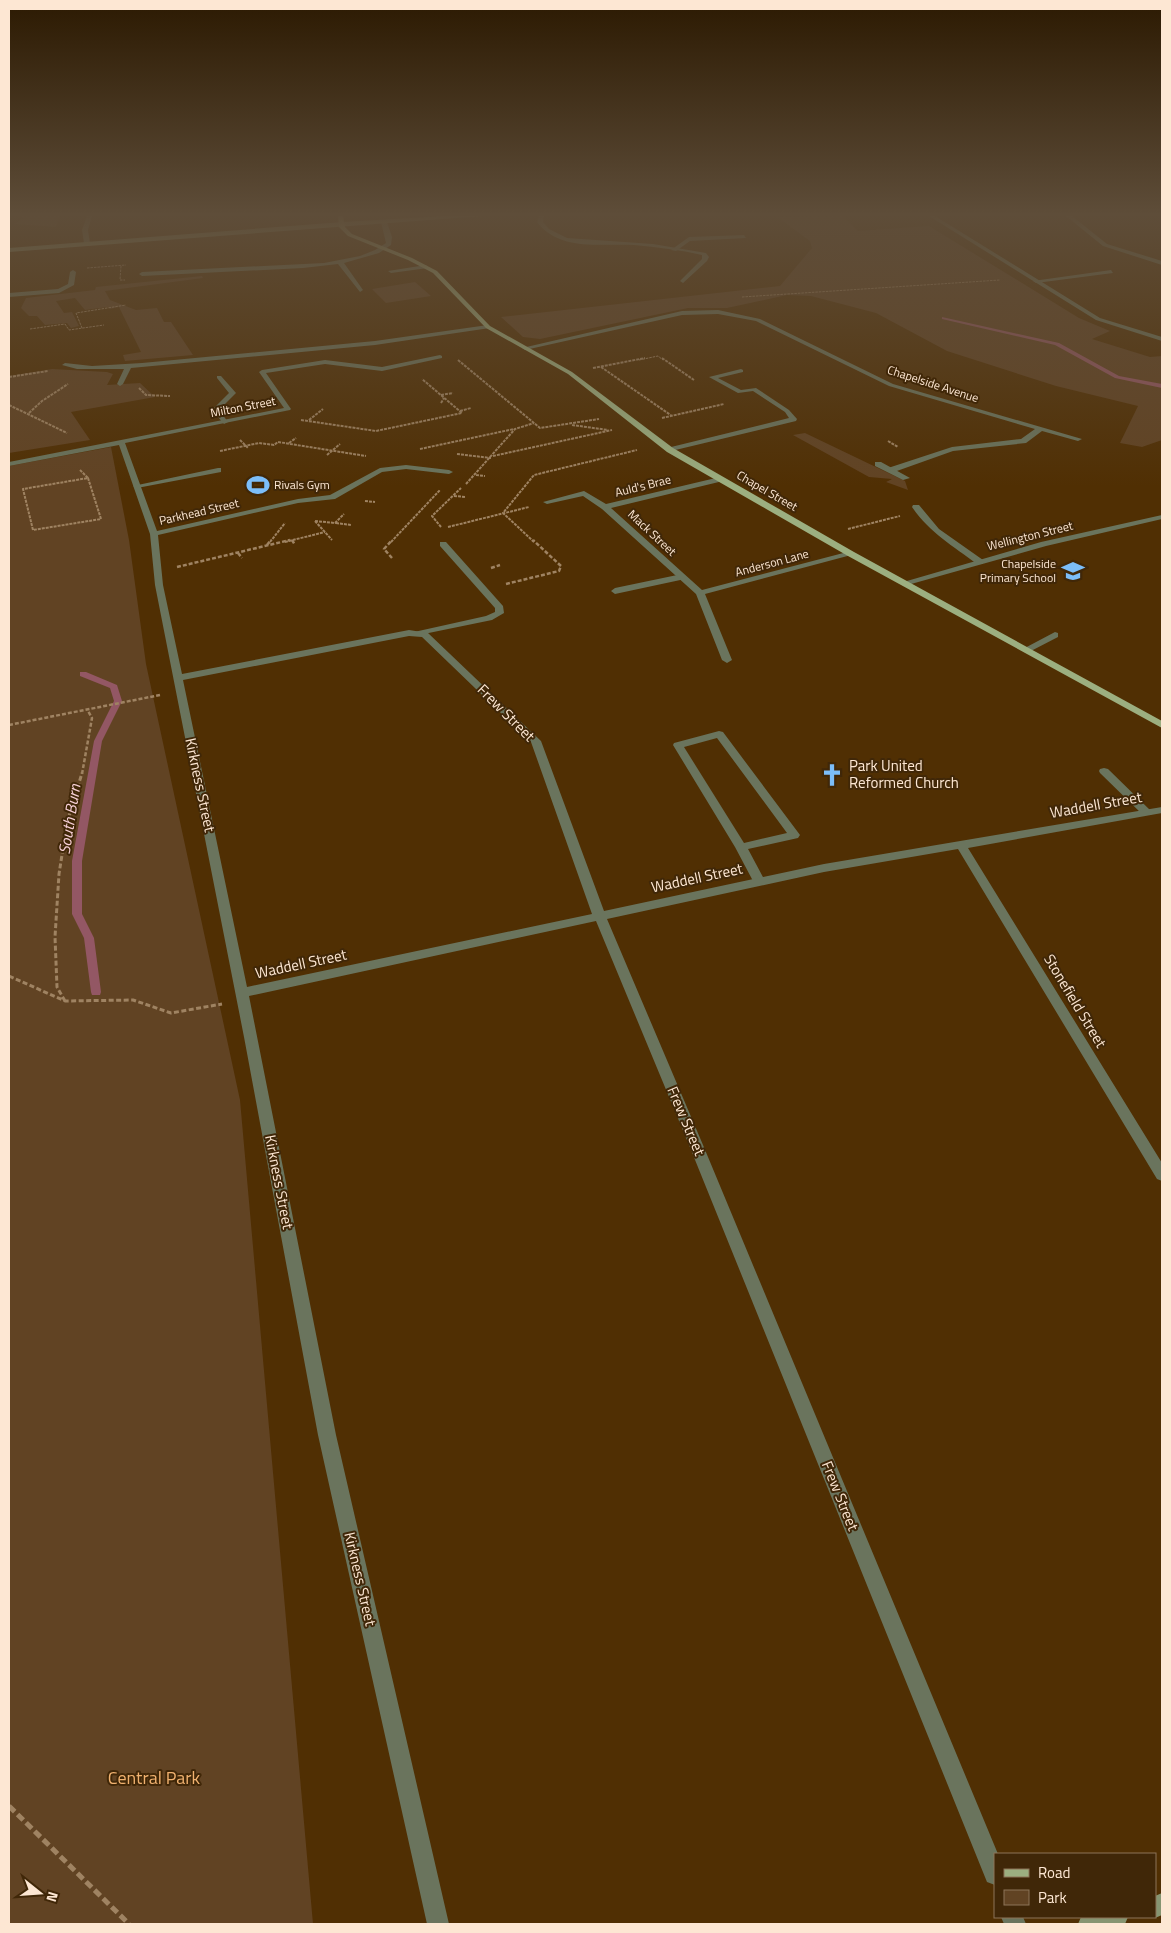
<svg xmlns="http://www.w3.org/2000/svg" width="1171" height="1933" viewBox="0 0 1171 1933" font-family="'Titillium Web',sans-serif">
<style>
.green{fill:#614323}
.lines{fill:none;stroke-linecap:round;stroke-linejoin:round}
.stream{fill:#935764;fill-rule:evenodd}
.path-far4{stroke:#9f8362;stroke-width:1;stroke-dasharray:2.5 1;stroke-linecap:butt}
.path-far3{stroke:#9f8362;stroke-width:2;stroke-dasharray:3 1;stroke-linecap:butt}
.path-far2{stroke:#9f8362;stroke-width:2.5;stroke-dasharray:4 2;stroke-linecap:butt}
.path-far1{stroke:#9f8362;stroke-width:3;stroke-dasharray:5 2.5;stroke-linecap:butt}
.path{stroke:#9f8362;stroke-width:5;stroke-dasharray:8 4;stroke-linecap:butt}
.service{fill:#6a745d;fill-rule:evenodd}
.minor{fill:#6a745d;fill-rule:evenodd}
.secondary{fill:#869571;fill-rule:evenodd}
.primary{fill:#9caf80;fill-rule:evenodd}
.labels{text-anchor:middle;stroke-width:4;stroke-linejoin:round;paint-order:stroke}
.far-street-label{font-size:12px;fill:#fde7d3;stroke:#402708}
.far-poi-label{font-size:12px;fill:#fde7d3;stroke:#402708;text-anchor:start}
.street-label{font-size:15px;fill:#fde7d3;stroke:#402708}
.poi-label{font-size:15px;fill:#fde7d3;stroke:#402708;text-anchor:start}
.water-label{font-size:16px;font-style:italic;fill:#f7d0d7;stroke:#402708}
.near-park-label{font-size:18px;fill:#f1b270;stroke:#402708}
</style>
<rect width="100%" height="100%" fill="#502f03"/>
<!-- green -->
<path class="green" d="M19,216H60L56,227L14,224L24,218Z
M843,216L858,231L929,226L1079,318L1110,331L1092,339L1150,357L1162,356V440L1142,447L1120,443L1138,406L1056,386L947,351L876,313L811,296L787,295L727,308H688L540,339L523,337L501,317L780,286L812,248L810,241L777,217Z
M202,276L203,278L105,291L110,300L136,310L157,308L164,322H171L193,355L125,361L123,355L141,352L119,307L110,309L108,307L85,310L75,298L56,301L64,313L72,312L79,326L71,328L67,323L45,325L37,316H29L21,308L26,298L95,290L96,287Z
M415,282L431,296L386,303L372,289Z
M52,369L107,372L113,374L107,385L140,383L155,397L71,412L90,440L9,453V376Z
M805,433L905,481L908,490L886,482L892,479L869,477L793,435Z
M111,447L129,540L146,664L240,1100L313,1924H9V466Z"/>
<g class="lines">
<!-- stream -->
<path class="stream" d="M942,317L1059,343L1119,376L1162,384V388L1115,378L1055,345L942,319Z
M80,672H86L117,685L122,701L102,741L82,861V914L94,938L101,992L100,995H92L91,992L84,938L72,914V861L94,741L114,701L110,688L80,676Z"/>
<!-- path-far4 -->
<path class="path-far4" d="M121,266L120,280H125
M87,268L126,265
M742,297L1000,280
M82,328L76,313L126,305
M30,329L65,324L69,330L104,325
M639,360L658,356L663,360"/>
<!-- path-far3 -->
<path class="path-far3" d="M662,358L694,380
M458,360L540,428L599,419
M601,367L672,416
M593,368L645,358
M9,377L48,371
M139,388L146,395L170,396
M441,395L453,393
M441,403L444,398
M9,405L67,433
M460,411L471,408
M29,413L42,401L68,384
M662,418L724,404
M301,420L376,431L462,413L422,379
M309,420L323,409
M572,425L608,430
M240,440L248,448
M888,441L898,447
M289,443L296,438
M420,449L514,429
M220,451L259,443L274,445L278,442L366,456
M457,454L491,458
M327,455L340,444
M493,456L612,430
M80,470L88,478
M476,475L485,476
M88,478L101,519L33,530L23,489Z
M466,484L515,429L534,423
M454,496L466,497
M365,501L375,502
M315,521L335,523L344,514
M315,521L332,540
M336,523L351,525
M441,527L432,516L461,488
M448,527L529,507
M848,529L900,516
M270,542L285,523
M285,542L325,532
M391,542L440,490
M534,542L503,513L534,475L637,450"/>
<!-- path-far2 -->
<path class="path-far2" d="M292,540L295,545
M267,545L271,540
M238,553L242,558
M392,558L384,549L392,540
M177,567L290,540
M491,568L500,565
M506,584L559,571L561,566L533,540
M9,725L160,695
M82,774L92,718L87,709"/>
<!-- path-far1 -->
<path class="path-far1" d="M9,976L65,1001L133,1000L171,1013L222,1004
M65,1001L57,987L55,937L59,874L67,823L82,773"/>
<!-- path -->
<path class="path" d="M9,1806L129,1924"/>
<!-- service -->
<path class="service" d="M87,216H92L88,230L90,243L87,245L84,243L82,230Z
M384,220L387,222L392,237L391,245L379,253L344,263L363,290L360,292L338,264L303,268L142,276L139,274L142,272L324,263L360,256L375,250L386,243L381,222Z
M744,235L746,238L690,241L676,251L671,250L689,237Z
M426,265L428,268L391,273L388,271Z
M1111,270L1113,273L1036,283L1033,281Z
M488,325L490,328L375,345L131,368L123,384L120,386L117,384L124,369H77L62,365L65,363L92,366L142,363L375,341Z
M741,369L743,370V372L718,378L741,390L756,388L789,410L797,419L796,421L667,452V448L789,418L785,412L753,391L738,393L709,377Z
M217,376H221L236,393L219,410L228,422L224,424L212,410L229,393L217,378Z
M875,462H881L910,478L903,480L875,466Z
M218,468H221V472L137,488L133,486Z
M913,505H919L939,529L983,560V564H977C953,546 929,532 912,507Z
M440,542H446L503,606L504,613L492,620L414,636V632L486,616L495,612V608L440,546Z
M682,574L686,577L685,579L615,594L611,591L615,588Z
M1055,632L1058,633V637L1029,652L1026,653L1021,650Z
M719,731L723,732L800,835L798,838L748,849L765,881L759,885L753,881L735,847L673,745L674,743ZM717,738L787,833L744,843L684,747Z
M1104,768L1108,769L1151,811L1152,813L1151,815H1143L1100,773L1099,771L1100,769Z"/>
<!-- minor -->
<path class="minor" d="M539,216H544L543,222L549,229L567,238L653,244L706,253L709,257L707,261L683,283L680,281L702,259V255C680,250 657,247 634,245C601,243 560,252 537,222Z
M929,216H935L1100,318L1162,337V341L1096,320Z
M1066,216H1072L1107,244L1162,261V265L1103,246Z
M73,270L76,272L74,285L59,293L9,297V293L58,289L68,284L70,272Z
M718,310L760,319L893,384L1082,439L1078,441L1042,431L1026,443L953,451L894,472H888V468L952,447L1021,439L1035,429L889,386L756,321L718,314L682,315L525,350L522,348L682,311Z
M440,355L442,356V358L382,371L325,364L266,373L291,409L290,410L125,443L157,531L298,499L330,495L380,468L406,465L449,470L453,472L449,474L406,469L382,472L335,499L298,503L158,535L163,585L182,674L409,630L428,633L541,741L604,911L824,864L1162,807V813L968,848L1162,1163V1181L1157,1179L958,849L824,872L607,919L703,1145L998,1854H995V1885L987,1882L689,1145L596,921L249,996L336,1435L449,1924H427L318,1435L244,1037L155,585L150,534L119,445L9,466V462L284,408L259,372L262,370L325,360L382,367ZM409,636L422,637L531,742L592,914L247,987L183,680Z
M720,477L724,479L723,481L611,508L702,590L851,551L855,554L705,594L732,660L727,663L722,660L696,594L602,509L583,496L547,504L543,502L584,491L606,504Z
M1162,515V519L1046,546L904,586L900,583L1041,542Z
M1001,1917H1023L1026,1924H1004Z"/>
<!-- secondary -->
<path class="secondary" d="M445,216H482L9,252V248L342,222Z
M1162,1893V1915L1155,1918L1152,1917H1155V1896Z
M1081,1917H1128L1125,1924H1078Z"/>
<!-- primary -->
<path class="primary" d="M338,216H343L345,227L352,234L412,258L437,271L490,326L572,372L673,448L854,552L1162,721V728L848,556L667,452L568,374L486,328L433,273L408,260L348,236L339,227Z"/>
</g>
<!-- sky -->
<linearGradient id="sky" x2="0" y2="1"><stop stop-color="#2c1a02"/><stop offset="0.44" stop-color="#5e4d39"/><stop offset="1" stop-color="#5e4d39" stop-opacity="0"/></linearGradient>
<rect width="1171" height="487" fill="url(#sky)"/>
<!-- icons -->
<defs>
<symbol id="stadium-bare" viewBox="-9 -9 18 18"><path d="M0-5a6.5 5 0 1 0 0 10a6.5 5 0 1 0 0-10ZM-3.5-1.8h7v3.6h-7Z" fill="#7cbef9" stroke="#402708" stroke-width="2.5" paint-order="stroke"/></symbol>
<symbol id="school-bare" viewBox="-9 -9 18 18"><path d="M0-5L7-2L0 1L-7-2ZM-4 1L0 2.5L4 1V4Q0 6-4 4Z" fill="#7cbef9" stroke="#402708" stroke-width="2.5" paint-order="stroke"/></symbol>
<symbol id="church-bare" viewBox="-9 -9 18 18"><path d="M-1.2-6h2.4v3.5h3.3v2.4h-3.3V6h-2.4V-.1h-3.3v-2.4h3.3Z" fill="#7cbef9" stroke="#402708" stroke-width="2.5" paint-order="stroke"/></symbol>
</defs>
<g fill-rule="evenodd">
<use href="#stadium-bare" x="242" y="469" width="32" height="32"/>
<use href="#school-bare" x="1057" y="555" width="32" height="32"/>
<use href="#church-bare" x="816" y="759" width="32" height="32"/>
</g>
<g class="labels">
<!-- far-street labels -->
<g class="far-street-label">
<text transform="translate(933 384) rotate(18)" y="4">Chapelside Avenue</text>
<text transform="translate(243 407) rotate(-11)" y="4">Milton Street</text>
<text transform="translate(643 486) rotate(-14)" y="4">Auld's Brae</text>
<text transform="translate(767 491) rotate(30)" y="4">Chapel Street</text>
<text transform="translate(199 512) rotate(-13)" y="4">Parkhead Street</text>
<text transform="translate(652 533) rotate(43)" y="4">Mack Street</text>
<text transform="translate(1030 536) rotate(-14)" y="4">Wellington Street</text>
<text transform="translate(772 563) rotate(-15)" y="4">Anderson Lane</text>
</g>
<!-- far-poi labels -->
<g class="far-poi-label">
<text x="274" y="489">Rivals Gym</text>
<text x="1056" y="568" text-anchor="end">Chapelside<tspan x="1056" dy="14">Primary School</tspan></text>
</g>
<!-- street labels -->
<g class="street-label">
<text transform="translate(506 713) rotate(45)" y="5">Frew Street</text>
<text transform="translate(200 785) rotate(78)" y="5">Kirkness Street</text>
<text transform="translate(1096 805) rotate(-10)" y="5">Waddell Street</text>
<text transform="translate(697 878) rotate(-12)" y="5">Waddell Street</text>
<text transform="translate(301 964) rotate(-12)" y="5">Waddell Street</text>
<text transform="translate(1075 1001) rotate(59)" y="5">Stonefield Street</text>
<text transform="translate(686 1121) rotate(67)" y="5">Frew Street</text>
<text transform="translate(279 1182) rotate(79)" y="5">Kirkness Street</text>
<text transform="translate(840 1496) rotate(68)" y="5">Frew Street</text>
<text transform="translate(360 1579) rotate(77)" y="5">Kirkness Street</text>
</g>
<!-- poi labels -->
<g class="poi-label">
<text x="849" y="771">Park United<tspan x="849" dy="17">Reformed Church</tspan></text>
</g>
<!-- water labels -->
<g class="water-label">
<text transform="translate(69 819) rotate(-81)" y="6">South Burn</text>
</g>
<!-- near-park labels -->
<g class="near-park-label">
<text x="154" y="1784">Central Park</text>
</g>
</g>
<!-- border -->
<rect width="1171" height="1933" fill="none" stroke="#fde7d3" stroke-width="20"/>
<!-- legend -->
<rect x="994" y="1853" width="162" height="65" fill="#402708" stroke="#8c7459"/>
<rect x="1004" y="1869" width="25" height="8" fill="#9caf80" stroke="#8c7459"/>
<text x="1038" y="1878" font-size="15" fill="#fde7d3">Road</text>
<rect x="1004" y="1890" width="25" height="15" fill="#614323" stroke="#8c7459"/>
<text x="1038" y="1903" font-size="15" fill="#fde7d3">Park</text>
<!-- north arrow -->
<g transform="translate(40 1893) rotate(107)" stroke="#402708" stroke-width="4" paint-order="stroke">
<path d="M0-4L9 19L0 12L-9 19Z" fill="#fde7d3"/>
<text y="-8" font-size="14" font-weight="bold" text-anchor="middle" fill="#fde7d3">N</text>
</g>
</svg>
